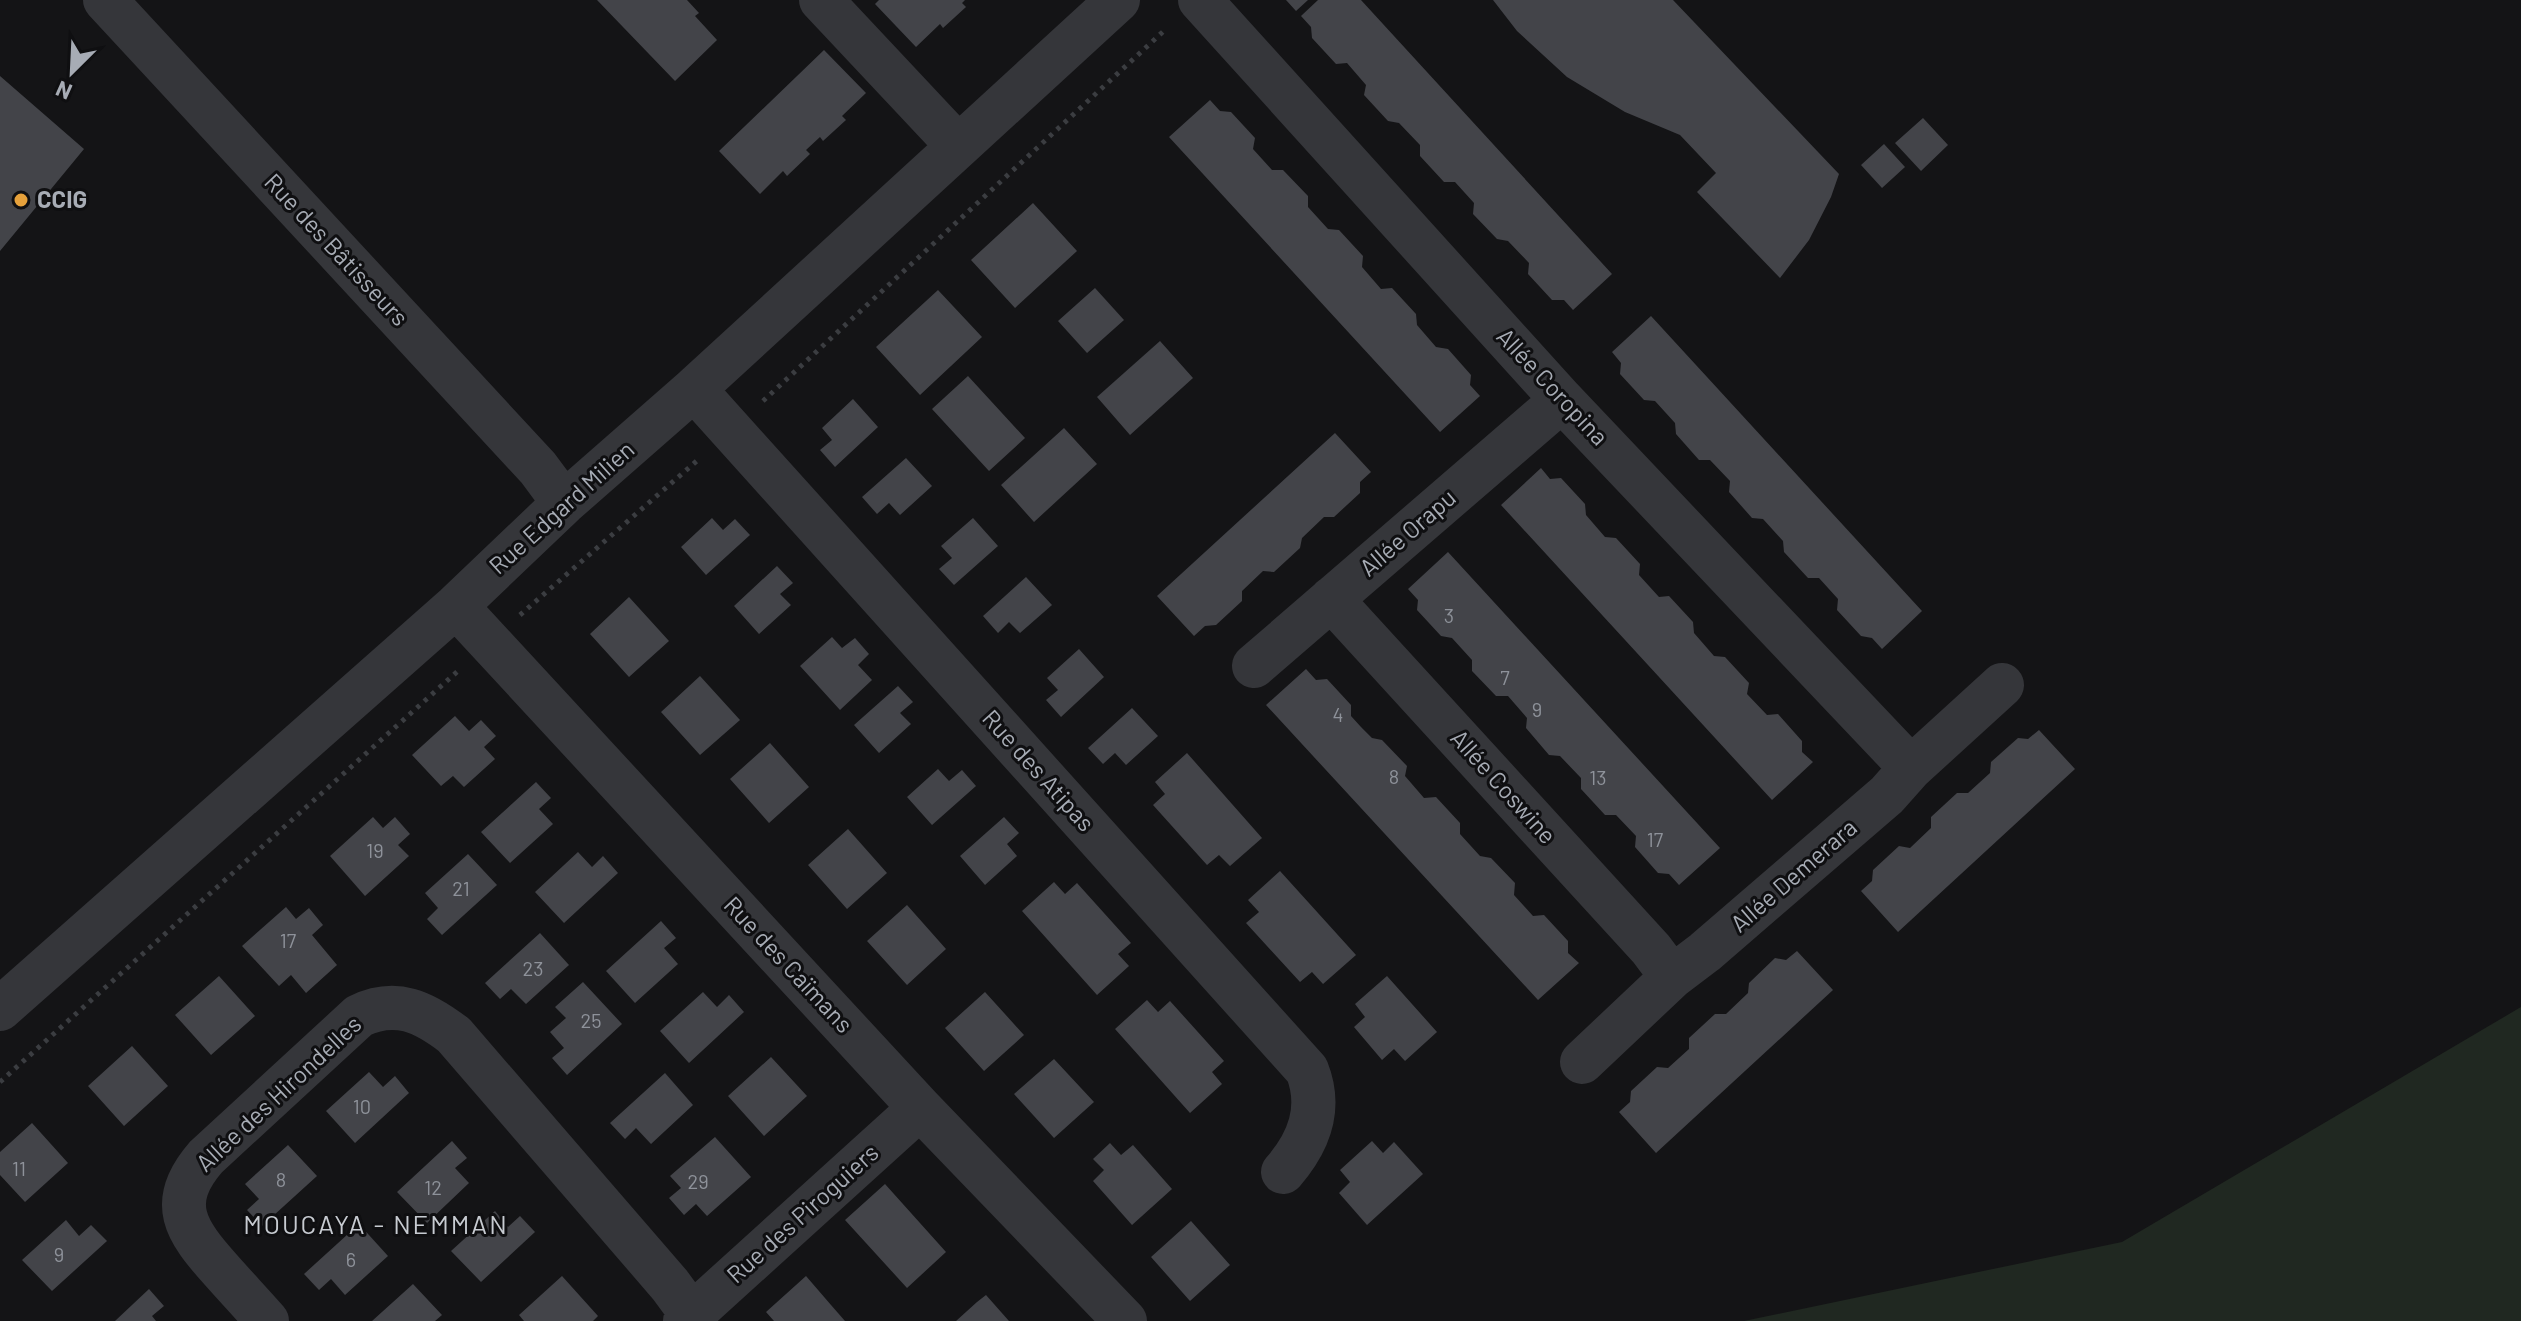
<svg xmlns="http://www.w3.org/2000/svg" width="2521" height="1321" viewBox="0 0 2521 1321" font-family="Barlow,sans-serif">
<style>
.green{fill:#202821}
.building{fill:#434449}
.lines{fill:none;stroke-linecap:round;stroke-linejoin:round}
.path{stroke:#3b3d41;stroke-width:5;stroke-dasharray:4 6;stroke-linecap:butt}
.minor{stroke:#35363a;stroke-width:44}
.poi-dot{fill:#e6a13b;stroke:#0f0f11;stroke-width:3}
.labels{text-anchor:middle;stroke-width:6;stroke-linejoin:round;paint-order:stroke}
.number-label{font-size:20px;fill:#8e929a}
.poi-label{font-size:24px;font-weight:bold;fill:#a7acb5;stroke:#0f0f11;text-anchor:start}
.street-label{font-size:24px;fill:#a7acb5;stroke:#0f0f11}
.neighbourhood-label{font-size:26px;letter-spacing:2px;fill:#c7cbd1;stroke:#0f0f11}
</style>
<rect width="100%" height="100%" fill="#141416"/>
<!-- green -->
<path class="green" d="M2521,1007V1321H1744L2122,1242Z"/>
<!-- building -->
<path class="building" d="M597,0H687L699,13L695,16L717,40L675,81Z
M879,0H965L962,3L966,7L943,28L940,24L916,47L875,4Z
M1286,0H1308L1296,11Z
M1318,0H1361L1612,274L1573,310L1564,300H1552L1528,274L1529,263L1508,241L1497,239L1473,214L1474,203L1455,182H1444L1420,156V145L1399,123L1388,121L1364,95L1366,85L1347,63L1336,64L1312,38L1311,27L1301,16Z
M1493,0H1673L1839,174L1831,197L1809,240L1780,278L1697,192L1716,173L1680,135L1625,112L1567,77L1517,31Z
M824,50L866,93L842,116L846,120L823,141L820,137L806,150L810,154L787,176L783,171L760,194L719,151Z
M0,76L84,149L0,251Z
M1210,100L1220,111L1231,112L1255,138L1253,149L1272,170H1283L1308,196V207L1328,229L1339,230L1363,256L1362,267L1381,289L1392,288L1416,314L1417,325L1436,347L1448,349L1471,375L1470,385L1480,396L1440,432L1169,137Z
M1923,118L1948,145L1921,171L1895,143Z
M1884,144L1905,167L1882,188L1861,165Z
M1033,203L1077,251L1015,308L971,260Z
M1095,288L1124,320L1087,353L1058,321Z
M938,290L982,337L920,395L876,347Z
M1651,316L1922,611L1882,649L1872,638L1861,636L1837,610L1838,599L1819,578H1808L1784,552L1783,541L1763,519L1752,518L1729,492L1730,481L1710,460H1699L1676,434L1675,423L1655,401L1644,400L1620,374L1621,363L1612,352Z
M1160,341L1193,378L1130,435L1097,397Z
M968,376L1025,438L989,471L932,409Z
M853,399L878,427L835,467L820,450L832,440L822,428Z
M1064,428L1097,464L1034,522L1001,485Z
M1335,433L1371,472L1360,482V493L1334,517H1324L1302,538L1300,548L1274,572L1263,571L1242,591V601L1216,625L1205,626L1194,636L1157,596Z
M906,458L932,486L900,515L889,503L877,514L862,497Z
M1541,468L1550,479L1561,478L1585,504L1586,515L1605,537L1616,538L1640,564L1639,575L1659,597L1669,596L1693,622L1694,633L1714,656L1725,657L1749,683L1747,694L1767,715L1778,714L1802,741V752L1813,762L1772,800L1501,505Z
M712,518L723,530L735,519L750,535L706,575L681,547Z
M973,518L998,546L954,585L939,569L952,558L941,546Z
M1448,552L1720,848L1679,885L1669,874L1658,873L1635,847L1636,836L1616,815H1605L1581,789V778L1560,756L1549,755L1526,728L1527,718L1508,696H1496L1472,671V660L1452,638L1441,636L1417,610L1418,600L1408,589Z
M777,566L793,583L780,594L791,605L759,634L734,606Z
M1026,577L1052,605L1020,633L1009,622L998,633L983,616Z
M629,597L669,641L629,677L590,634Z
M832,637L842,648L855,638L869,654L858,665L872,680L840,710L800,666Z
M1079,649L1104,677L1061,717L1046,700L1058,690L1047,678Z
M1306,669L1316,680L1327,679L1351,705V716L1361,727L1372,738L1382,740L1407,766L1405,776L1424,798L1436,797L1460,823V834L1480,856L1491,858L1515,883L1514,895L1533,916L1544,915L1568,941V953L1579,963L1538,1000L1266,705Z
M700,676L740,720L700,755L661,712Z
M898,686L913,702L900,713L911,724L879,753L854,725Z
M1132,708L1158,736L1126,765L1115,753L1103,764L1088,748Z
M455,716L469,731L481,720L496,736L484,747L495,759L464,787L453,776L441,786L412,755Z
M2039,730L2075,769L1898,932L1861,891L1872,881L1873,870L1899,846L1910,848L1931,828V817L1957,793H1968L1990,773L1991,762L2018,738L2028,739Z
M770,743L809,787L769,823L730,779Z
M1187,753L1262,838L1230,866L1219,855L1207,865L1153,805L1165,794L1155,782Z
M938,769L949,781L962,770L976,786L932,825L907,797Z
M536,782L551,798L539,809L553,824L510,863L481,832Z
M373,817L383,828L395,817L410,834L398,845L409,856L365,896L330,856Z
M1004,817L1019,833L1007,844L1017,856L985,885L960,856Z
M848,829L887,873L847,909L808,865Z
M578,852L592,867L603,856L618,873L564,923L535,892Z
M468,854L497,885L442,935L427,919L438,908L425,893Z
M1280,871L1356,955L1323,984L1312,972L1300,982L1246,923L1259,912L1248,900Z
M1054,882L1065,894L1077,883L1131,943L1118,954L1129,966L1097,995L1022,911Z
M907,905L946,949L907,985L867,941Z
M286,907L296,919L309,908L323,925L312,935L337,965L306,993L291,975L279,986L242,946Z
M661,921L676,938L664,948L678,964L635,1003L606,971Z
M540,933L569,965L526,1004L511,989L500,999L485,983Z
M1797,951L1833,990L1656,1153L1619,1112L1630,1102L1631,1091L1657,1067L1668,1068L1689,1049V1038L1715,1014H1726L1748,993L1749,983L1775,958L1786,960Z
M219,976L255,1016L211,1055L175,1015Z
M1387,976L1437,1032L1405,1061L1394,1049L1382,1060L1354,1027L1365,1017L1355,1004Z
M583,982L622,1024L567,1075L552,1058L564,1048L550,1032L566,1018L555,1007Z
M703,992L717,1007L729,995L744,1012L689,1063L660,1031Z
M985,992L1024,1035L984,1071L945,1028Z
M1147,1000L1158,1012L1170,1001L1224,1061L1212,1072L1222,1084L1190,1113L1115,1029Z
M132,1046L168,1086L124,1126L88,1086Z
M771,1057L807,1096L764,1136L728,1096Z
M1054,1059L1094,1102L1054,1138L1014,1094Z
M369,1072L383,1087L395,1076L409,1093L355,1143L326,1111Z
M665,1073L693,1105L651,1144L636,1128L625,1139L610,1123Z
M32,1123L68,1163L25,1202L0,1175V1152Z
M715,1137L751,1177L707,1216L696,1204L684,1215L669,1198L681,1188L670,1176Z
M452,1141L467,1158L455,1168L469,1183L427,1223L397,1192Z
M1372,1141L1383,1153L1394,1142L1423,1174L1367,1225L1339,1193L1350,1182L1340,1170Z
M1110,1143L1121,1155L1133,1145L1172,1189L1132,1225L1093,1181L1104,1170L1093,1159Z
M288,1145L317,1176L262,1226L247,1210L259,1199L245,1184Z
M885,1184L946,1252L907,1288L845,1220Z
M495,1211L508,1227L520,1216L535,1232L481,1282L451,1251Z
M66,1220L79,1236L91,1225L107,1241L52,1291L22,1260Z
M1191,1221L1230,1265L1190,1301L1151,1257Z
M359,1224L388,1256L345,1295L331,1279L319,1290L304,1274Z
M562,1276L598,1316L593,1321H524L519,1315Z
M806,1276L831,1305L845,1321H774L766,1312Z
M413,1284L442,1315L435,1321H372Z
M149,1289L164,1306L152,1316L156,1321H115Z
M986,1295L1009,1321H956L977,1302Z"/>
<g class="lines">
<!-- path -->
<path class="path" d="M763,401L1167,28
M520,615L699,459
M0,1082L459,670"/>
<!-- minor -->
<path class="minor" d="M105,0L538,468L564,503
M821,0L958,146
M1200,0L1562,400L1911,768
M694,389L1307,1070C1322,1108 1309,1142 1283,1172
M1331,599L1651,949L1672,977
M456,606L920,1108L1125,1321
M1254,666L1562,400
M0,1009L456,606L564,503L694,389L1118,0
M1582,1062L1672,977L1705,952L1887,795L1911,768L2002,685
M267,1321C252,1304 236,1287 221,1270C186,1231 166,1203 206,1157L359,1016C396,998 424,1012 454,1035L670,1285L692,1315
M685,1321L920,1108"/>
</g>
<!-- markers -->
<circle class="poi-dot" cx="21" cy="200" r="8"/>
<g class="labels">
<!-- number labels -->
<g class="number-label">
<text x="1449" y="623">3</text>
<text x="1505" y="685">7</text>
<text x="1537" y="717">9</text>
<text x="1338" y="722">4</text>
<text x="1394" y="784">8</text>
<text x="1598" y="785">13</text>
<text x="1655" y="847">17</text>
<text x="375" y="858">19</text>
<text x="461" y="896">21</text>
<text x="288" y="948">17</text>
<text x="533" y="976">23</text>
<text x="591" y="1028">25</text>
<text x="362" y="1114">10</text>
<text x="19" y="1176">11</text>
<text x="281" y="1187">8</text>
<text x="698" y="1189">29</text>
<text x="433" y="1195">12</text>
<text x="59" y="1262">9</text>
<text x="351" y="1267">6</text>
</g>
<!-- poi labels -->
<g class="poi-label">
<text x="37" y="208">CCIG</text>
</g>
<!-- street labels -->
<g class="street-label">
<text transform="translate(336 250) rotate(47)" y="8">Rue des Bâtisseurs</text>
<text transform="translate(1552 387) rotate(47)" y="8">Allée Coropina</text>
<text transform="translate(562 508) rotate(-42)" y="8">Rue Edgard Milien</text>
<text transform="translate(1408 533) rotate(-41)" y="8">Allée Orapu</text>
<text transform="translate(1038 771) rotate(48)" y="8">Rue des Atipas</text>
<text transform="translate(1503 787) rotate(48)" y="8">Allée Coswine</text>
<text transform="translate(1794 876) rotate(-41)" y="8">Allée Demerara</text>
<text transform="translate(788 965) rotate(47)" y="8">Rue des Caïmans</text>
<text transform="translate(279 1094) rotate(-43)" y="8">Allée des Hirondelles</text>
<text transform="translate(803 1214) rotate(-42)" y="8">Rue des Piroguiers</text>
</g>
<!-- neighbourhood labels -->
<g class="neighbourhood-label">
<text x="376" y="1234">MOUCAYA - NEMMAN</text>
</g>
</g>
<!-- north arrow -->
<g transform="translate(72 72) rotate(204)" stroke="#0f0f11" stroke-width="6" paint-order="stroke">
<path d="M0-6L14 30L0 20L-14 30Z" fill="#a7acb5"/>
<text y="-12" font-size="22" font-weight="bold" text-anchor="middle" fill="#a7acb5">N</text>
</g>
</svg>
